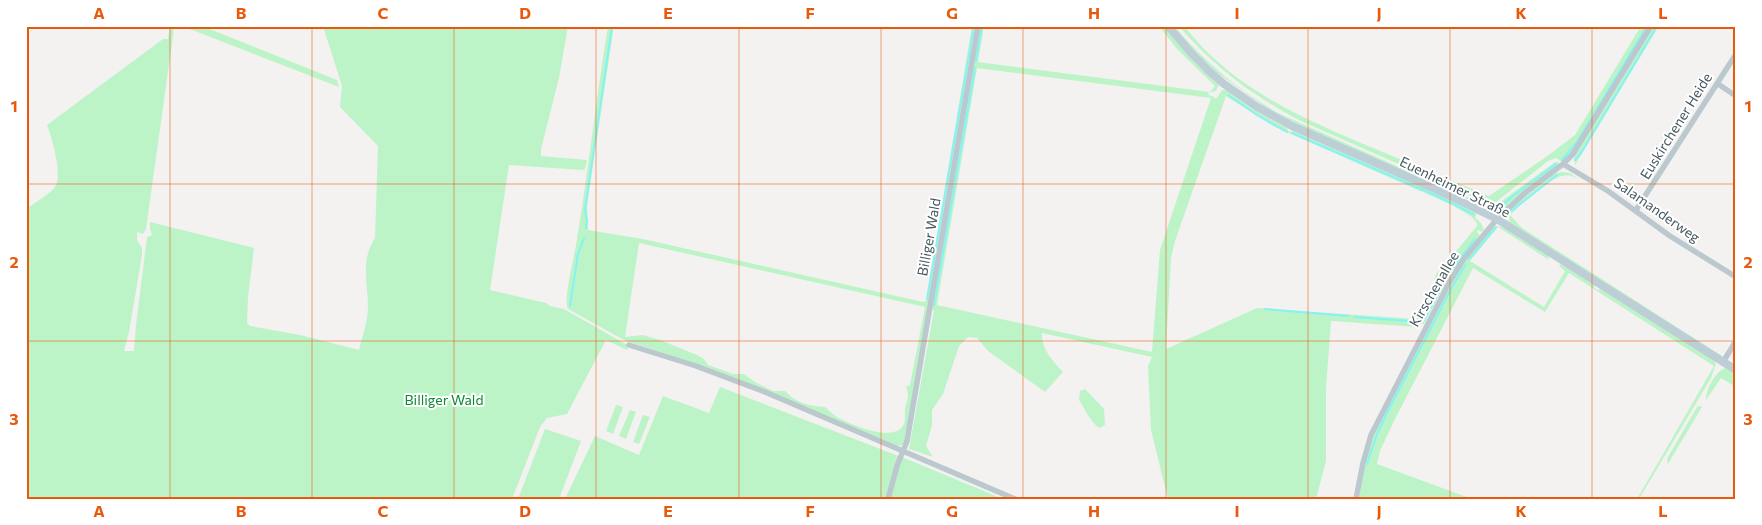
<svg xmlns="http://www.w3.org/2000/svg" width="1762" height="525" viewBox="0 0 1762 525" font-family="Commissioner,sans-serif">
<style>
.green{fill:#bcf4c8;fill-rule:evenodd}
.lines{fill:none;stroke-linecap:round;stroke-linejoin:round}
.stream{stroke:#85f2f6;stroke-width:2}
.street{stroke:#bbc9cf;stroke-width:5.5}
.secondary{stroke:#bdced7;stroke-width:8}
.grid{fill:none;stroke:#e8590c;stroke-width:1;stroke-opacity:0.55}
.labels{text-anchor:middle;stroke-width:4;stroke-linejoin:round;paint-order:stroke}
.street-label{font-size:14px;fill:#475961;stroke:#fff}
.park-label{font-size:14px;fill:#0d8635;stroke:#fff}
.neatline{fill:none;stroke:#e8590c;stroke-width:2}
.grid-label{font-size:16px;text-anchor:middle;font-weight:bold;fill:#e8590c}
</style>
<rect width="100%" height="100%" fill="#f4f1f1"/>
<!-- green -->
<path class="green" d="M170,26H174L173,36L146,229L143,234L137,232V240L142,248V255L129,332L124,351H134L136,325L147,237L152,235L150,229V222L254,248L248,297L247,323L250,326L300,335L359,350C362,337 368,321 368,307C368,284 360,260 375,238L378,146L340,107L342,86L323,26H568L559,78L541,149V156L587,160L585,169L583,170L509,165L490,290L546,303L550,306L564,309L629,346L627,350L606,340L567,414L547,418L540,427L512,499H26V209C33,204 51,193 55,187C63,175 52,138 47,125L163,39H168Z
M182,26H202L337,80L339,87Z
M608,26H614L587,205L588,230L643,239L923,302L926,301L972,26H975L905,441L902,445L898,446L705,367L624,340L568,309C563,300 574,258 576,245C588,173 596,99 608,26ZM639,243L925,307L910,385L906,387C910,396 907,400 905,409C904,415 907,421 902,427C890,442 850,424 837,417C832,414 829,410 825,407C809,406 796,403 785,391H773L755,382L744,374H733L708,365L704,359L697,355L660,340L643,335L625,337Z
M980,26H984L978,62L1210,92L1215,86L1177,49L1159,26H1163L1196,64L1219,85L1216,91L1208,93L1209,95L1214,97L1216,99L1222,90H1226L1254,110L1287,128L1289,132L1293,131L1439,194L1477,214L1475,218L1481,223L1484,230L1482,232L1478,230L1477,231L1480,236L1450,275L1424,324L1412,323V325L1417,327L1331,321L1326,388V461L1316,499H1168L1151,430L1148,366L1152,357L1042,333C1041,349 1052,360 1063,372L1045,392L988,351L977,338L968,337L959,346L943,394L932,410V425L926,446L933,457L909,449L934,310H932ZM977,68L1211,98L1160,250L1152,352L937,305ZM1226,96L1275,127L1452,205L1472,217L1477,223V226L1443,267L1436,274L1432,288L1417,319L1257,308L1166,349L1171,258L1175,241Z
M1172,26H1174C1206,63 1237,89 1278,113L1455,192L1480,203L1481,205L1310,131L1263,106L1215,71L1187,44Z
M1179,26H1184C1233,89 1302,118 1373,148C1412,164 1450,180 1489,196L1546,157L1575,135L1641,26H1648L1574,149L1562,162L1556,158L1548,161L1496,202L1489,204L1303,122C1253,96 1216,69 1179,26Z
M1654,26H1659L1575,165L1574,158Z
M1555,162H1558L1559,164L1499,213L1496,214L1485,208L1495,206Z
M1562,172L1570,173L1578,179C1572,176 1568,174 1562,176C1550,178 1519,206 1510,215L1522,228L1722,356H1720L1510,223L1508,213L1510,209L1553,174Z
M1494,226C1507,225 1536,248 1548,255L1549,260L1498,227L1470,261L1544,307L1565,271L1559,266L1561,264L1595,285L1594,288L1598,290L1602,289L1714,360L1716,364L1711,378L1639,499H1637L1714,366L1569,273L1545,312L1473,268L1394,421L1380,451L1377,464L1472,499H1359L1366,457L1373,436L1453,280L1465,262Z
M1725,368L1736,374V387L1721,378L1706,400C1706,390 1715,372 1725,368Z
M720,387L914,462L1003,499H565L595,436L639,455L663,396L709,413Z
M1085,389L1104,409L1105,425L1099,428C1089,420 1086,410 1079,400L1080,391Z
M616,405L623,407L613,434L606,431Z
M1700,406L1702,407L1668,464L1667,460L1668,457L1697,407Z
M630,410L636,412L626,439L619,436Z
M643,415L650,417L639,444L633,442Z
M545,429L581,441L559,499H518Z"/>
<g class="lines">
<!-- stream -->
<path class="stream" d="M976,61L982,26
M1228,95L1257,115L1287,132
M1292,133L1437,196L1473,214
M1562,160L1577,142L1647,26
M1575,160L1581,153L1657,26
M1496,211L1514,195L1556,164
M1510,212L1557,175
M586,228L587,221L585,210L612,26
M1469,259L1496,227
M927,299L974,26
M934,305L975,68
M570,306L578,254L584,238
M1265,309L1348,316
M1354,317L1409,321L1424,320L1450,272L1475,239
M1367,464L1377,434L1387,413L1452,287L1466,264"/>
<!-- street -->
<path class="street" d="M1718,84L1736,96
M1563,164L1608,191L1670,236L1736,277
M1636,210L1736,54
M629,345L696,366L765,392L1015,499
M1723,362L1736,341
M888,499L897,466L907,441L978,26
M1356,499L1363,463L1371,435L1449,283L1463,260L1497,219L1526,192L1563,164L1573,154L1651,26"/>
<!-- secondary -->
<path class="secondary" d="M1168,26L1192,54L1209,71L1224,84L1257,107L1292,126L1433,188L1497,219L1736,370"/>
</g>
<!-- grid -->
<path class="grid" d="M170,26V499M312,26V499M454,26V499M596,26V499M739,26V499M881,26V499M1023,26V499M1166,26V499M1308,26V499M1450,26V499M1592,26V499M26,184H1736M26,341H1736"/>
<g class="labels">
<!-- street labels -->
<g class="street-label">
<text transform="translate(1676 126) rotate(-58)" y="5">Euskirchener Heide</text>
<text transform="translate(1455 187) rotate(26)" y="5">Euenheimer Straße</text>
<text transform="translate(1657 210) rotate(35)" y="5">Salamanderweg</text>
<text transform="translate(929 237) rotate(-80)" y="5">Billiger Wald</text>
<text transform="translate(1434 289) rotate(-60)" y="5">Kirschenallee</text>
</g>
<!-- park labels -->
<g class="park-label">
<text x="444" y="405">Billiger Wald</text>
</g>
</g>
<!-- border -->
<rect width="1762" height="525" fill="none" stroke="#ffffff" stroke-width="55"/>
<rect x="28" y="28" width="1706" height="470" class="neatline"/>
<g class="grid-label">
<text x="99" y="19">A</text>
<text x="241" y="19">B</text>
<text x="383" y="19">C</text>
<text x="525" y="19">D</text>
<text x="668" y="19">E</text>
<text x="810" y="19">F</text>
<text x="952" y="19">G</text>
<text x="1094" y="19">H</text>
<text x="1237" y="19">I</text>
<text x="1379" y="19">J</text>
<text x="1521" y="19">K</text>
<text x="1663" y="19">L</text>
<text x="14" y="112">1</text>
<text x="1748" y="112">1</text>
<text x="14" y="268">2</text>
<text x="1748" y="268">2</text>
<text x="14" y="425">3</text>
<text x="1748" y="425">3</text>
<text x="99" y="517">A</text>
<text x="241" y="517">B</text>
<text x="383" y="517">C</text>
<text x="525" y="517">D</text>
<text x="668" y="517">E</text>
<text x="810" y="517">F</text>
<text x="952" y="517">G</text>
<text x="1094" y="517">H</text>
<text x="1237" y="517">I</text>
<text x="1379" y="517">J</text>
<text x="1521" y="517">K</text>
<text x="1663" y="517">L</text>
</g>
</svg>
